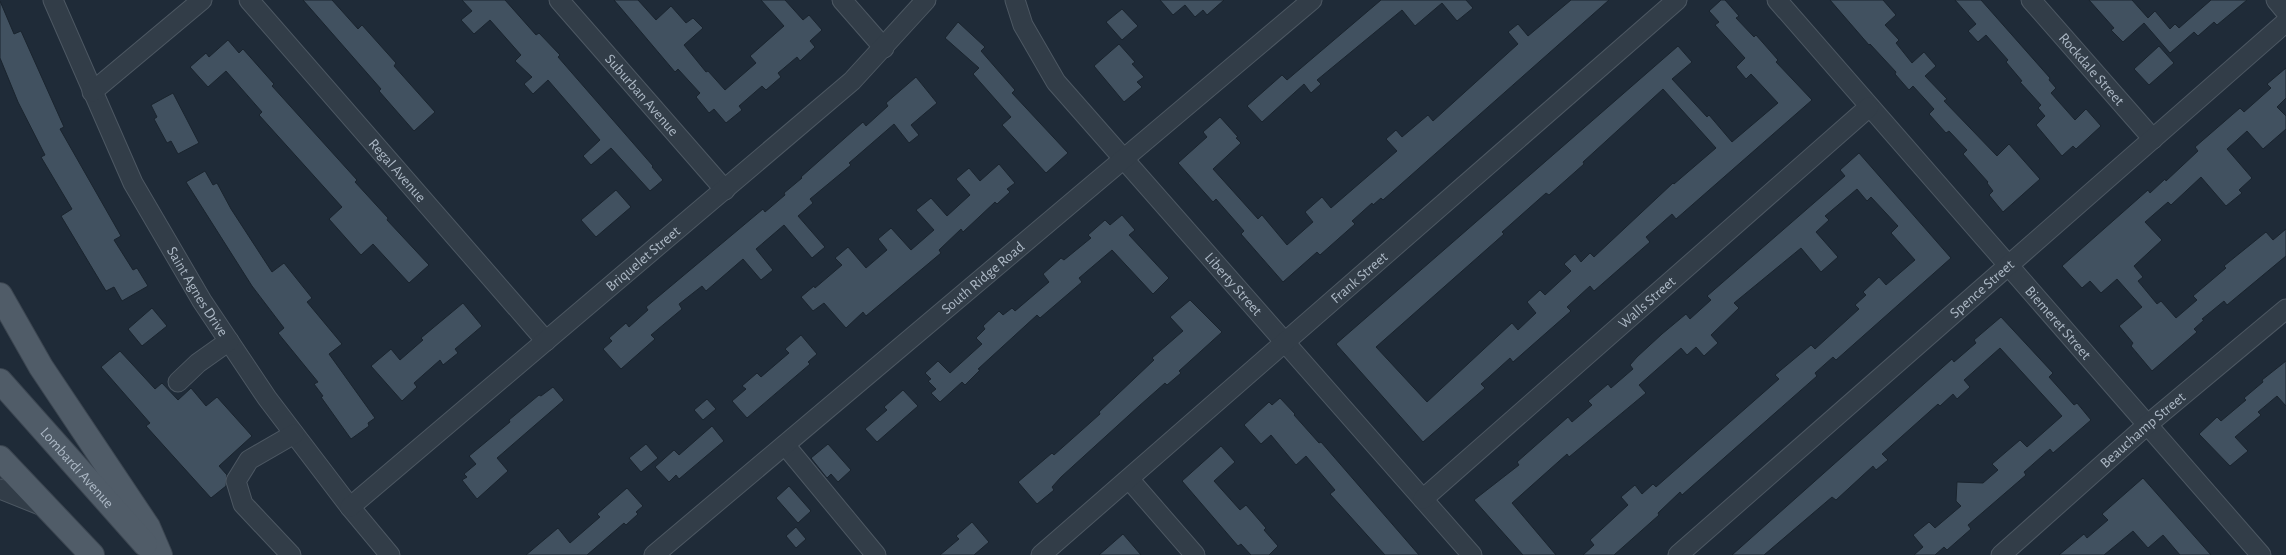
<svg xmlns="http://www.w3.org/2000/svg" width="2286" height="555" viewBox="0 0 2286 555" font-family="'Alegreya Sans',sans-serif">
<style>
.building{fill:#415160;stroke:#1a242e;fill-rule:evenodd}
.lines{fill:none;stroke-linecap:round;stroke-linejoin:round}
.minor-casing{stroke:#4d5863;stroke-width:21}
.major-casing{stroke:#3c4651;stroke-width:26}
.minor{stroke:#323d48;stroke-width:19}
.major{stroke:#505c68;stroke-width:24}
.labels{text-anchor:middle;stroke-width:4;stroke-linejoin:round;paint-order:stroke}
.street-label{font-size:15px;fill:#acb8c5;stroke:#18222c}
</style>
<rect width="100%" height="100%" fill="#1f2b38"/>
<!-- building -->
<path class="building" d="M303,0H332L358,29L362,25L396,63L394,66L435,112L414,131L379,91L381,89Z
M462,0H505L536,35L539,33L560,55L558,57L653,166L652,167L663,180L650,191L611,148L591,165L583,156L600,140L548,80L533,94L524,84L532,77L515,61L521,55L490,20L474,34L461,20L472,11Z
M614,0H638L656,20L671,6L686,23L693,18L703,28L684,45L706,72L708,71L725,90L756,63L750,56L784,26L761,0H785L803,20L809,15L822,30L810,41L815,47L800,61L797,57L778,73L781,77L766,90L762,86L739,106L742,110L726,123L714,109L709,113L696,97L700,93L678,69L675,72Z
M1160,0H1224L1207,15L1203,10L1195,17L1185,5L1173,15Z
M1381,0H1466L1473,8L1457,21L1442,3L1415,26L1402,10L1317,80L1321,84L1311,93L1304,84L1262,122L1247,106L1282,75L1287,80Z
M1571,0H1609L1383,200L1381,198L1373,205L1372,203L1352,221L1355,224L1320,255L1317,252L1283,282L1241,234L1244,231L1216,199L1213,202L1178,163L1207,137L1203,132L1220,117L1238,137L1236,138L1241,143L1213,169L1258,219L1262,215L1287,245L1313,222L1305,212L1322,197L1331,208L1397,151L1386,139L1396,130L1402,137L1428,115L1433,121L1518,44L1508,32L1518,24L1528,36Z
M1721,0H1725L1739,16L1736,18L1754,37L1756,35L1778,60L1776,62L1812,100L1676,219L1672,214L1646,237L1650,242L1594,291L1590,286L1567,307L1571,311L1513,362L1510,358L1489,377L1481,384L1485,388L1423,442L1336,344L1678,46L1692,62L1672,79L1707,117L1709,115L1732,142L1778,103L1751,74L1746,79L1736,67L1745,58L1715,25L1719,22L1709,11ZM1663,89L1716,148L1674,184L1673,183L1594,257L1590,253L1581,262L1575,254L1564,264L1571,271L1545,295L1540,290L1527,302L1536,313L1518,330L1512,323L1427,402L1376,347L1504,234L1502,232L1546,193L1549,195L1584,164L1583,162Z
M1830,0H1883L1896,15L1885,25L1899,40L1896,43L1912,63L1924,52L1936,66L1925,76L1947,99L1944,101L1997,156L2009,144L2040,179L2003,212L1989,195L1993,191L1987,183L1988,182L1963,154L1967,150L1949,131L1946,133L1929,114L1934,109L1913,86L1909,90L1895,74L1896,72L1870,44L1869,45Z
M1955,0H1981L2050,78L2049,80L2056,88L2051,93L2075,120L2086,109L2101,126L2076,149L2073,146L2062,156L2036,125L2045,116L2038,108L2041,105L2020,82L2022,81L2006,62L2008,60L1986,35L1978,42L1968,31L1976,24Z
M2089,0H2132L2148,18L2155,11L2170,29L2175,24L2179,28L2211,0H2247L2217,25L2214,22L2198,36L2194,32L2170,53L2144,23L2123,42L2111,30L2114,28Z
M0,1L14,34L21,31L64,127L60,129L121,236L114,240L133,270L137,268L148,286L122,301L114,287L106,291L61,216L72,209L41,157L45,155L18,102L0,58Z
M1122,9L1138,26L1122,40L1106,22Z
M958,22L985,47L981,51L1015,90L1012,93L1068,153L1046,173L1002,125L1011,117L973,74L979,68L945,38Z
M228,40L239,53L243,49L274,84L272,86L357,180L355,182L388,218L387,220L429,265L409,283L373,244L361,255L329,219L342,207L259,115L262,112L226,71L208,87L190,67L206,53L209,57Z
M1119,44L1135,62L1132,64L1144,77L1137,82L1142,87L1124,102L1094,66Z
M2159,46L2174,63L2149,85L2134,69Z
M2286,68V98L2277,107L2286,116V129L2263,149L2247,131L2227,149L2252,178L2239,190L2242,193L2226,206L2201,177L2171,205L2168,202L2145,222L2162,240L2134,266L2143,277L2138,281L2157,304L2161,301L2176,318L2197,300L2193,296L2226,268L2224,266L2266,232L2273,240L2286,229V256L2227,305L2224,301L2202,319L2204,320L2194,329L2197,332L2152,371L2131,346L2133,343L2119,326L2142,307L2133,297L2117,279L2101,293L2090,281L2082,288L2062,266L2148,190L2150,193L2165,179L2166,181L2198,151L2195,147L2240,108L2244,112L2271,88L2267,84Z
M916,77L937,103L911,125L919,135L909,143L894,124L849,163L851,165L810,199L813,203L798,216L825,247L812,258L784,225L756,249L773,270L761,280L743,259L706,291L702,286L679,304L682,309L651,335L655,339L621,369L603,349L612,341L609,338L626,323L629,327L648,310L646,307L763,209L765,212L785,195L784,193L802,178L801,177L863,122L866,126L888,106L886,103Z
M173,93L199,143L178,154L171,141L167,143L154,119L157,117L151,105Z
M1859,153L1951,258L1836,360L1833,357L1815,373L1817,376L1682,495L1680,492L1658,513L1659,515L1614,555H1583L1594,545L1590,540L1628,505L1621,497L1635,485L1642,494L1653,484L1656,487L1779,379L1775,375L1811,345L1815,349L1859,309L1855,305L1866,295L1863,292L1879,277L1886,285L1915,260L1891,233L1898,226L1871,197L1867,201L1857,189L1825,216L1829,220L1816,232L1838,257L1821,272L1801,248L1734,303L1739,308L1711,335L1718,343L1704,356L1696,347L1687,355L1681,348L1639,385L1646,393L1569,457L1567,454L1512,503L1556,555H1523L1474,500L1519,465L1517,462L1568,417L1572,422L1592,405L1588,401L1608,384L1611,388L1633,369L1630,365L1637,357L1662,334L1686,314L1690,319L1711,300L1707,296L1845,176L1840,170Z
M999,164L1015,183L1007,189L1010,192L997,204L995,202L963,232L961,229L939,250L941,253L866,316L863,312L846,328L824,303L813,311L801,297L814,286L815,288L842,265L835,258L848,247L866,268L887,250L878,239L891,228L911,250L934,230L916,210L931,198L947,216L970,195L956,179L969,168L980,181Z
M205,171L213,185L217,183L231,209L272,272L284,263L312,298L307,302L342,344L329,354L375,418L368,423L369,426L351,439L321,397L323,396L314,384L318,382L278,333L284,328L252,286L186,182Z
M616,190L631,207L596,237L581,220Z
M1122,215L1135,230L1129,235L1169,278L1153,294L1112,250L1079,278L1082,282L1040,318L1037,315L978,369L980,370L965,385L962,382L940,402L931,393L936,389L928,381L931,379L925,373L938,361L950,373L982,344L976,338L985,329L983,326L999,311L1003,315L1012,308L1015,311L1049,282L1043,274L1061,258L1064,260L1091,238L1088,235L1105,220L1110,225Z
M1190,300L1222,332L1179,371L1181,373L1167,385L1165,383L1139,406L1061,477L1052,487L1054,490L1037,504L1018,482L1052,453L1054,455L1100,414L1099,412L1154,360L1152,358L1183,331L1170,317Z
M463,303L482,326L455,349L458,353L443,365L440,360L414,383L417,387L402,401L371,366L391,349L400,360L423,340L421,338Z
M152,308L167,326L142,346L128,329Z
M2001,317L2053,373L2049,377L2074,405L2077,403L2091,420L2053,453L2050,449L2024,472L2026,475L1968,525L1971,529L1947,550L1944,547L1935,555H1914L1923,547L1913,535L1929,522L1935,528L1961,506L1956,501L1957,482L1983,483L1998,470L1992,464L2020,440L2027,447L2062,416L2000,348L1964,380L1970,387L1957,399L1953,394L1940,406L1938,404L1882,454L1888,460L1876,470L1873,466L1836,500L1832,497L1764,555H1732L1952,359L1954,362L1976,343L1974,340Z
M801,335L817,354L808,362L810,364L747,418L732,401L746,389L742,386L757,373L761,377L789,353L785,349Z
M120,351L155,389L162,383L178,400L191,388L206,406L217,397L252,436L219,466L227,475L226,486L211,498L146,426L150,423L101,367Z
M2286,361V406L2277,396L2258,412L2261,415L2235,437L2248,451L2230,466L2199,434L2217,417L2221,421L2246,400L2244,398L2263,382L2262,380Z
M553,387L564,400L497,458L508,471L477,499L462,480L467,477L464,474L476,464L469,456L510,422L509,420L539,395L541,396Z
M903,390L918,406L877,442L865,429L887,410L884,407Z
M1280,398L1295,414L1294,415L1319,443L1321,442L1419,555H1385L1330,494L1335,490L1306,456L1296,465L1271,435L1261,444L1244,425L1269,402L1272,405Z
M707,399L716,409L703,420L694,410Z
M712,426L724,441L679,479L676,475L669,482L655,467L674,450L679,455Z
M646,444L658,458L641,472L629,458Z
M828,444L851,470L838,482L831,474L827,478L811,458Z
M1221,446L1235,462L1214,481L1240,510L1246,505L1266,528L1264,530L1278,546L1269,555H1251L1241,544L1238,546L1182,481Z
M2143,478L2211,555H2180L2163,535L2148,548L2133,531L2104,555H2059L2084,534L2087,538L2108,520L2102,514Z
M789,486L811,511L798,523L776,498Z
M627,488L643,506L636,512L638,514L626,525L624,523L587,555H526L558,528L570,543L600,517L597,514Z
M972,522L989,542L974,555H940L959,539L956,536Z
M796,527L806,539L796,548L786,536Z
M1123,534L1141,555H1099Z"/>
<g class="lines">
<defs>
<g id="minor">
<path id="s1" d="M53,0L133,183L202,301L267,398L350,507L390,555"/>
<path id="s2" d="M249,0L546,341"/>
<path id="s3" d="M559,0L725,190"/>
<path d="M842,0L884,48"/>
<path id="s4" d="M1015,0L1023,25L1056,82L1472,555"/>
<path id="s5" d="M1777,0L2261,555"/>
<path id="s6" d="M2031,0L2153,139"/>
<path d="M2276,0L2286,12"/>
<path d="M92,92L202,0"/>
<path d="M178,382L198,363L229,341"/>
<path d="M785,445L876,555"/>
<path d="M1129,479L1195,555"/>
<path d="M0,489L40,505"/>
<path id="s7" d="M1423,499L1869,107"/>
<path id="s8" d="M350,507L852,81L926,0"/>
<path d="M291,555L243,504L236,481L249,460L294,434"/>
<path id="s9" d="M654,555L1312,0"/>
<path id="s10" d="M1041,555L1677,0"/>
<path id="s11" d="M1678,555L2286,22"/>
<path id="s12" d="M2001,555L2147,425L2286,309"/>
</g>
<g id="major">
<path d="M0,295L41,367L148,527L160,555"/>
<path id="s13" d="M0,381L145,544"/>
<path d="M0,458L92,555"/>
</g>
</defs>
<!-- minor casing -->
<use href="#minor" class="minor-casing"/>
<!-- major casing -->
<use href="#major" class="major-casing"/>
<!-- minor -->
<use href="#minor" class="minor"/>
<!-- major -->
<use href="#major" class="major"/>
</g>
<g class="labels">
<!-- street labels -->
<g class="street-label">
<text dy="5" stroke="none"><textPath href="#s6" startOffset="92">Rockdale Street</textPath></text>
<text dy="5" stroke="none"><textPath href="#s3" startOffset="126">Suburban Avenue</textPath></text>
<text dy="5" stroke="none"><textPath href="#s2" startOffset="226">Regal Avenue</textPath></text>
<text dy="5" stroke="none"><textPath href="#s8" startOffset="384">Briquelet Street</textPath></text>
<text dy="5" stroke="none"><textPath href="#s10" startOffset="422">Frank Street</textPath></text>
<text dy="5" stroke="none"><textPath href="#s9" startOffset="430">South Ridge Road</textPath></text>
<text dy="5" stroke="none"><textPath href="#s4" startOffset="361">Liberty Street</textPath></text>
<text dy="5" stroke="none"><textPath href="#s11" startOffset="404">Spence Street</textPath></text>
<text dy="5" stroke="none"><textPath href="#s1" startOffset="326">Saint Agnes Drive</textPath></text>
<text dy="5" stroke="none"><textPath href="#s7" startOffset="298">Walls Street</textPath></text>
<text dy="5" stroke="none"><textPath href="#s5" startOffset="428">Biemeret Street</textPath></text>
<text dy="5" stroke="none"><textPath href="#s12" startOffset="189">Beauchamp Street</textPath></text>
<text dy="5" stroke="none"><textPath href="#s13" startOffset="116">Lombardi Avenue</textPath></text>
</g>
</g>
</svg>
